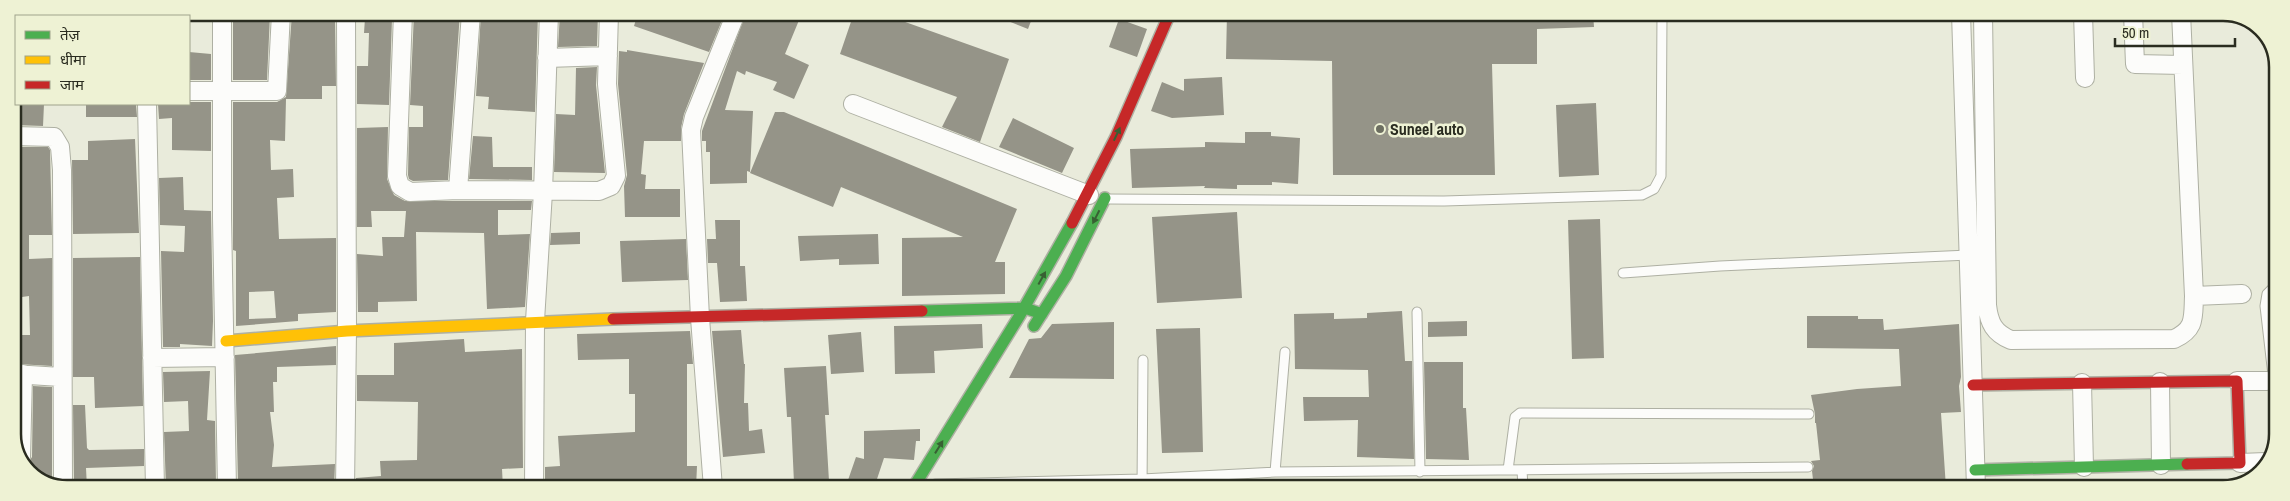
<svg xmlns="http://www.w3.org/2000/svg" width="2290" height="501" viewBox="0 0 2290 501" font-family="'Archivo Narrow','Noto Sans Devanagari',sans-serif">
<style>
.building{fill:#959488;fill-rule:evenodd}
.lines{fill:none;stroke-linecap:round;stroke-linejoin:round}
.lane-casing{stroke:#aeb0a3;stroke-width:11}
.street-casing{stroke:#aeb0a3;stroke-width:20}
.fast-casing{stroke:#aeb0a3;stroke-width:14}
.slow-casing{stroke:#aeb0a3;stroke-width:14}
.jam-casing{stroke:#aeb0a3;stroke-width:14}
.lane{stroke:#fcfcfa;stroke-width:9}
.street{stroke:#fcfcfa;stroke-width:18}
.fast{stroke:#4caf50;stroke-width:11}
.slow{stroke:#ffc107;stroke-width:11}
.jam{stroke:#c62828;stroke-width:11}
.oneway{fill:#386033}
.poi-dot{fill:#6d6f61;stroke:#eef2d4;stroke-width:2}
.labels{text-anchor:middle;stroke-width:5;stroke-linejoin:round;paint-order:stroke}
.poi-label{font-size:16px;font-weight:bold;fill:#2a2c20;stroke:#eef2d4;text-anchor:start}
.rim{fill:none;stroke:#2a2c20;stroke-width:2.5}
</style>
<rect width="100%" height="100%" fill="#e9ebdb"/>
<!-- building -->
<path class="building" d="M233,13L270,15L267,80H233Z
M292,13L335,14L336,86H322V99H286L285,141L270,140L271,170L293,169L294,197L277,198L279,239L336,238V312L298,314V321L236,326V251L233,250V102H277L286,97ZM274,291L276,318L249,319V292Z
M414,13H460L448,180L413,181L409,179L408,175L409,127H423V106L410,105Z
M481,13H538L535,112L488,109L489,97L476,96Z
M560,13H598L597,46L558,47Z
M638,13H725L709,52L634,26Z
M746,13H766L781,19L784,13H802L785,54L809,65L794,99L773,90L777,82L746,71L745,75L737,71L725,110L753,111L750,172L747,171V183L710,184V152H706V141H702V131Z
M854,13H880L1009,59L980,142L942,127L957,97L840,54Z
M988,13H1034L1028,29Z
M1227,13H1593L1594,27L1537,29V64H1492L1495,175H1333L1332,61L1226,59Z
M365,18L392,19L389,105L357,104V66H368L369,33H364Z
M1119,19L1147,29L1137,57L1109,47Z
M627,50L704,63L684,114L681,128V141H644L641,174L646,175L645,189H680V217H625L624,186L627,175L618,84L619,51L627,52Z
M189,52L211,54V80H189Z
M597,67L596,85L605,173L554,172L556,114L575,115L576,68Z
M1222,77L1224,115L1172,118L1151,111L1162,82L1184,91V79Z
M189,102H211V151L172,150V118L159,119L158,104H189Z
M1596,103L1599,175L1559,177L1556,105Z
M13,104H44L43,126L13,125Z
M86,104H136L137,117H86Z
M775,112H784L1017,209L995,262H1005V294L902,296V238L963,237L841,187L833,207L750,173Z
M1013,118L1074,148L1062,173L999,147Z
M388,127L387,179L394,195L405,201H532L531,210H498V235L530,234L525,307L487,309L484,233L416,232L417,301L378,302V312H358L357,254L383,256L382,237H404L406,211H371L372,227H357V128Z
M1245,132H1271V136L1300,138L1298,184L1272,182V185H1237V189L1204,188L1205,186L1132,188L1130,149L1205,147V142L1245,143Z
M473,136L492,137L493,167H532V180L469,179Z
M135,139L139,233L73,234L72,160H88V141Z
M16,147H48L50,150L52,235H29V259L52,258V366L17,364L20,335H30L29,296L22,297L21,281H13V235L17,234Z
M183,177L184,210L211,211L213,321L212,346L180,344V347H163L161,251L184,252L185,226L160,225L159,178Z
M1237,212L1242,298L1157,303L1152,217Z
M1600,219L1604,358L1572,359L1568,220Z
M715,220H740V266H745L747,301L720,302L717,263H708L707,239H716Z
M580,232V244L550,245L551,233Z
M878,234L879,264L839,265V259L800,261L798,236Z
M686,239L688,280L622,282L620,241Z
M140,257L143,406L95,408L94,377H73V258Z
M1402,311L1405,361H1412L1414,459L1357,457L1358,420L1304,421L1303,397H1369L1368,370L1295,369L1294,314L1334,313V319L1367,318V313Z
M1807,316H1858V319H1883L1884,330L1959,324L1961,377L1959,386L1961,412L1941,413L1946,488H1814L1812,471L1814,466L1811,461L1820,460L1816,423H1815V414L1811,395L1857,389L1901,386L1899,349L1807,348Z
M1467,321V336L1428,337V322Z
M1114,322V379L1009,378L1029,339L1041,338L1052,324Z
M982,324L983,348L934,351L935,373L895,374L894,326Z
M1200,328L1203,452L1162,453L1156,329Z
M741,330L744,364H745L744,403H748L749,431L762,429L765,453L723,457L712,331Z
M690,331L693,364H687V466H697L696,488H665V486L545,488V467L560,466L558,436L635,432V394H629V359L578,360L577,334Z
M861,332L864,372L831,374L828,335Z
M464,339L465,352L522,349L523,468L502,469L503,488H356V478L381,476L380,461L417,460L418,402L357,401V375H394V343Z
M336,346V365L277,367V382H273L274,412H270L274,445L272,467L335,464L334,488H260V483H238L235,355Z
M1424,362H1463V408H1466L1469,460L1426,459Z
M826,366L829,415H825L829,481L794,483L791,417H787L784,368Z
M210,371L207,420L215,421L216,484H214V488H166L164,432L189,431L188,401L164,402L163,372Z
M33,386L52,387V485L28,472L25,467L32,457Z
M73,405H85L87,448L89,450L144,449V466L86,468L87,488H74Z
M920,429V441H916L914,460L884,458L874,488H862L847,483L856,457L864,459V431Z"/>
<g class="lines">
<defs>
<path id="lane" d="M1106,199L1444,201L1642,195L1654,189L1661,176L1662,13
M1623,273L1720,266L1969,255
M1417,312L1420,472
M2277,410L2265,306L2267,294L2277,284
M1508,470L1515,417L1520,413L1809,414
M1522,470L1523,488
M1275,472L1285,352
M935,484L1142,479L1275,472L1808,467
M1142,488L1143,360"/>
<path id="street" d="M147,13V16
M222,13V218L227,488
M403,13L397,176L400,186L410,192L458,190L599,191L611,186L616,176L607,84L609,13
M1961,13L1976,488
M1983,13L1987,305C1989,323 1994,333 2011,340L2174,339C2196,329 2193,317 2194,296
M2083,13L2085,78
M2133,13L2135,64L2183,65
M2181,13L2194,296L2242,294
M547,58L608,56
M189,91H277L281,13
M147,104L155,488
M853,104L1089,195
M13,136L54,137L60,147L62,170L63,488
M458,190L471,13
M152,358L225,357
M13,374L61,377
M2237,381H2267
M2160,382L2161,465
M2082,383L2084,467
M21,457L23,374
M2240,463L2266,462
M345,488L347,331L346,13
M534,488L535,321L543,192L549,13
M713,488L700,318L691,130L694,117L736,13"/>
<path id="fast" d="M922,311L1025,308L1042,314
M1034,326L1066,276L1105,198
M1975,470L2187,464
M913,488L1020,315L1072,223"/>
<path id="slow" d="M226,341L347,331L613,319"/>
<path id="jam" d="M1072,223L1116,137L1170,13
M613,319L922,311
M1973,385L2237,381L2240,463L2187,464"/>
</defs>
<!-- lane casing -->
<use href="#lane" class="lane-casing"/>
<!-- street casing -->
<use href="#street" class="street-casing"/>
<!-- fast casing -->
<use href="#fast" class="fast-casing"/>
<!-- slow casing -->
<use href="#slow" class="slow-casing"/>
<!-- jam casing -->
<use href="#jam" class="jam-casing"/>
<!-- lane -->
<use href="#lane" class="lane"/>
<!-- street -->
<use href="#street" class="street"/>
<!-- fast -->
<use href="#fast" class="fast"/>
<!-- slow -->
<use href="#slow" class="slow"/>
<!-- jam -->
<use href="#jam" class="jam"/>
</g>
<!-- one-way arrows -->
<defs><path id="oneway-solid" d="M-6-.8H1V-3.2L6.5 0L1 3.2V.8H-6Z" transform="scale(1.25)"/></defs>
<g class="oneway">
<use href="#oneway-solid" transform="translate(1117 134) rotate(-65)"/>
<use href="#oneway-solid" transform="translate(1096 217) rotate(117)"/>
<use href="#oneway-solid" transform="translate(1042 278) rotate(-61)"/>
<use href="#oneway-solid" transform="translate(939 447) rotate(-58)"/>
</g>
<!-- markers -->
<circle class="poi-dot" cx="1380" cy="129" r="5"/>
<g class="labels">
<!-- poi labels -->
<g class="poi-label">
<text x="1390" y="135">Suneel auto</text>
</g>
</g>
<!-- crop -->
<path d="M0 0H2290V501H0ZM67 21H2223A46 46 0 0 1 2269 67V434A46 46 0 0 1 2223 480H67A46 46 0 0 1 21 434V67A46 46 0 0 1 67 21Z" fill="#eef2d4" fill-rule="evenodd"/>
<path class="rim" d="M67 21H2223A46 46 0 0 1 2269 67V434A46 46 0 0 1 2223 480H67A46 46 0 0 1 21 434V67A46 46 0 0 1 67 21Z"/>
<!-- legend -->
<rect x="15" y="15" width="175" height="90" fill="#eef2d4" stroke="#a0a38c"/>
<rect x="25" y="31" width="25" height="8" fill="#4caf50" stroke="#a0a38c"/>
<text x="60" y="40" font-size="15" fill="#2a2c20">तेज़</text>
<rect x="25" y="56" width="25" height="8" fill="#ffc107" stroke="#a0a38c"/>
<text x="60" y="65" font-size="15" fill="#2a2c20">धीमा</text>
<rect x="25" y="81" width="25" height="8" fill="#c62828" stroke="#a0a38c"/>
<text x="60" y="90" font-size="15" fill="#2a2c20">जाम</text>
<!-- scale -->
<path d="M2115 38v8h120v-8" fill="none" stroke="#2a2c20" stroke-width="2.5"/>
<text x="2122" y="38" font-size="15" fill="#2a2c20" stroke="#eef2d4" stroke-width="4" paint-order="stroke">50 m</text>
</svg>
